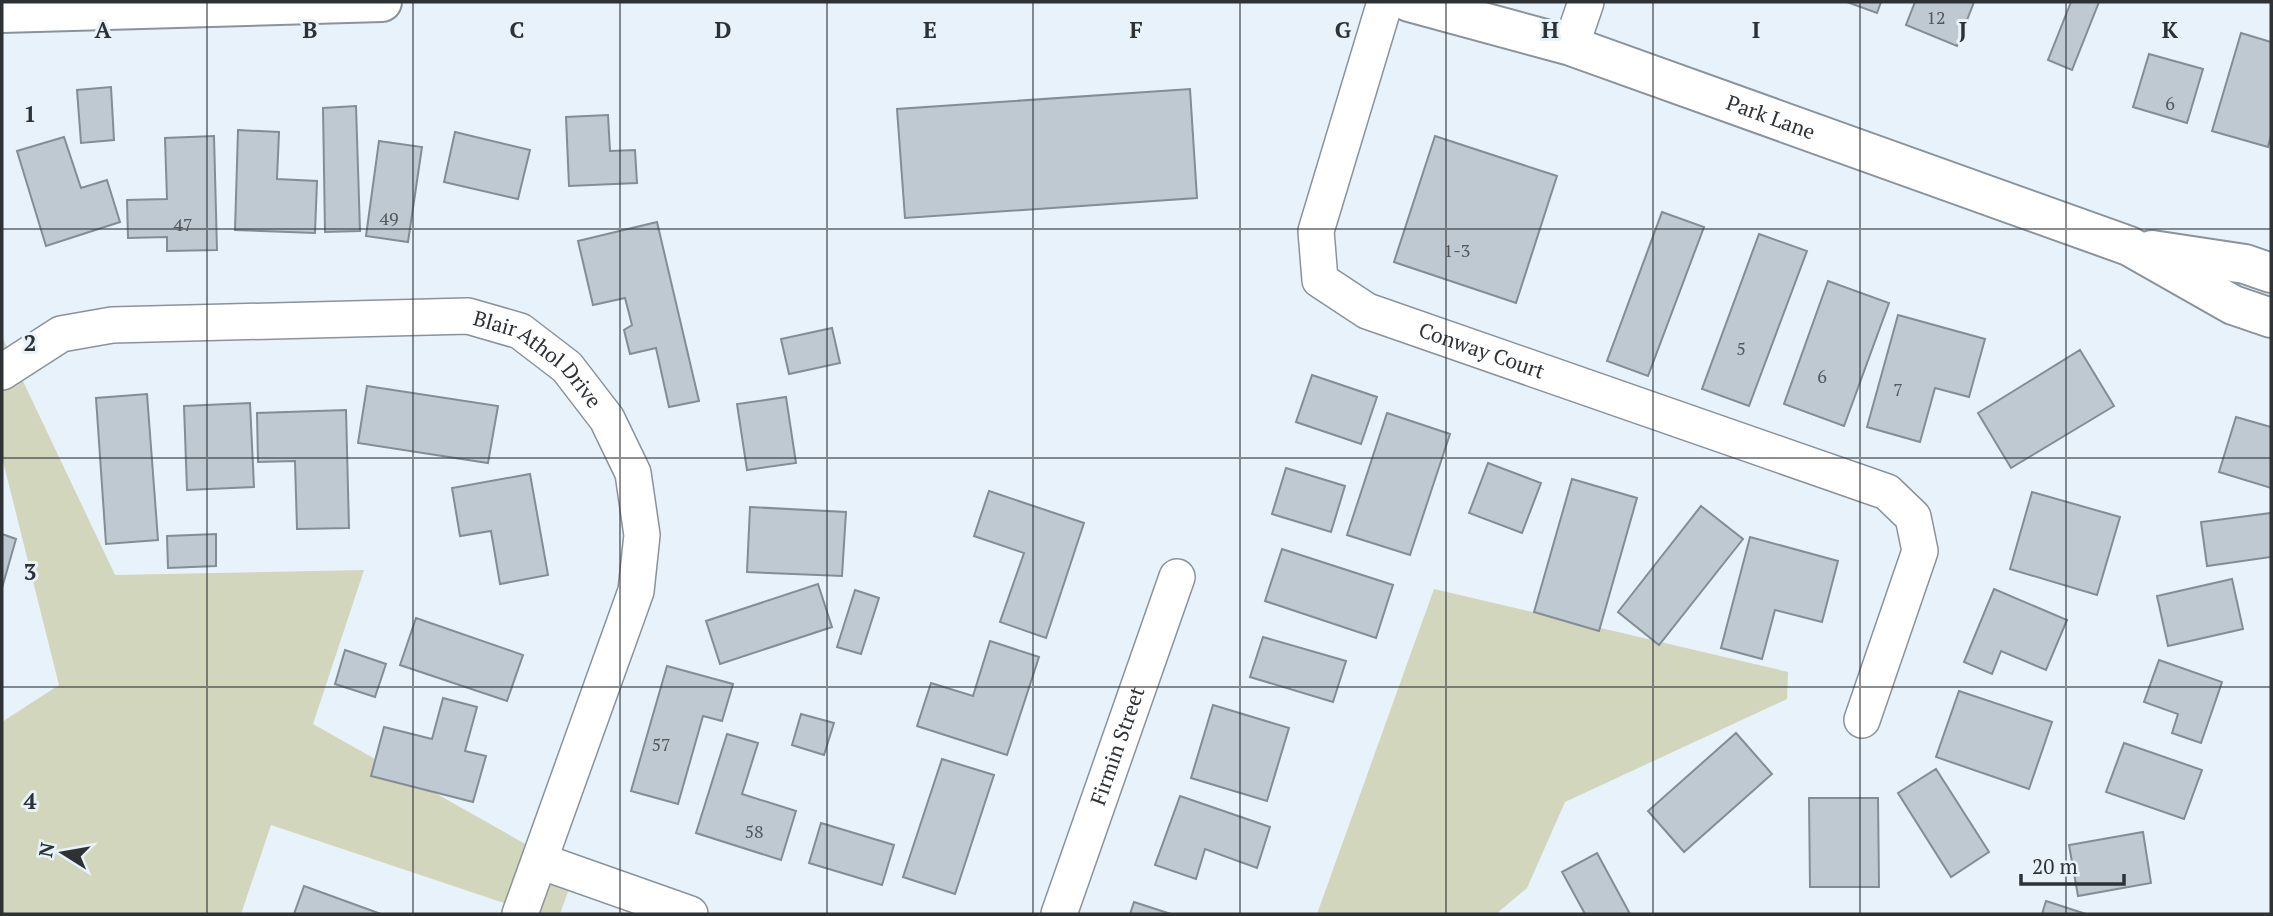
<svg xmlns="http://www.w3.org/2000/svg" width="2273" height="916" viewBox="0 0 2273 916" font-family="'PT Serif',serif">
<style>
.park{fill:#d1d6bc}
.building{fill:#bfc9d2;stroke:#838d95;stroke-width:2}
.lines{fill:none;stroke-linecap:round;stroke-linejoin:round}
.minor-casing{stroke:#89939b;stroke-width:38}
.tertiary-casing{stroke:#89939b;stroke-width:42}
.minor{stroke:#fff;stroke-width:35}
.tertiary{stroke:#fff;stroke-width:38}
.grid{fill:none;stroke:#2e3235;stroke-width:2;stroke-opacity:0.55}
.labels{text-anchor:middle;stroke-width:6;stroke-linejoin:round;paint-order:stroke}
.number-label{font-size:18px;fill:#52585c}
.street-label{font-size:21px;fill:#2e3235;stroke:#e7f2fa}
.grid-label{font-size:23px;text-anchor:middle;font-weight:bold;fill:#2e3235;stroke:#e7f2fa;stroke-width:6;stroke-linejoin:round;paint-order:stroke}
</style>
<rect width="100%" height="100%" fill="#e7f2fa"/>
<!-- park -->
<path class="park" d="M2,337L115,575L364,570L313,724L575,872L560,914H537L271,825L241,914H2V722L59,685L2,457Z
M1434,589L1788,672L1787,699L1565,802L1527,888L1496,914H1317Z"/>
<!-- building -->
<path class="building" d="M1847,2H1881L1877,13Z
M1915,2H1974L1957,46L1906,25Z
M2071,2H2099L2072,70L2048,60Z
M2241,33L2271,42V135L2268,147L2212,131Z
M2149,54L2203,69L2187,123L2133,107Z
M111,87L114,140L81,143L77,90Z
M1190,89L1197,198L905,218L897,109Z
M356,106L360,231L325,232L323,108Z
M608,115L610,151L635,150L637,183L569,186L566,117Z
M238,130L279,132L277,179L317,181L315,233L235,230Z
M455,132L530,150L518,199L444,182Z
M214,136L217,250L167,251V237L128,238L127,200L167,199L165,138Z
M1435,136L1557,176L1516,303L1394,262Z
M64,137L81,188L107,180L120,222L46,246L17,151Z
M379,141L422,147L408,242L366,236Z
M1662,212L1704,227L1648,376L1607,361Z
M657,222L699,401L669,407L656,348L630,354L624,330L632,325L625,298L593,305L578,241Z
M1759,234L1807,251L1749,406L1702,389Z
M1828,281L1889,303L1844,426L1784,404Z
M1898,315L1985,339L1969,397L1935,388L1920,442L1867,427Z
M832,328L840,363L789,374L781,339Z
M2080,350L2114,406L2011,468L1978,413Z
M1312,375L1377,397L1361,444L1296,422Z
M367,386L498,406L488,463L358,443Z
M147,394L158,540L106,544L96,398Z
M786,397L796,463L747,470L737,404Z
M250,403L254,487L187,490L184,406Z
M346,410L349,528L297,529L295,461L258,462L257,413Z
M1387,413L1450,434L1410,555L1347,535Z
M2236,417L2271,427V488L2219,472Z
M1488,463L1541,483L1522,533L1469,513Z
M1286,468L1345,486L1331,532L1272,514Z
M530,474L548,575L500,584L491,531L460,536L452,488Z
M1572,479L1637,498L1599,631L1534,612Z
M989,491L1084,523L1046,638L1000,622L1024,553L974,536Z
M2032,492L2120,517L2097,595L2010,569Z
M1701,506L1743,539L1659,645L1618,612Z
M750,507L846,512L842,576L747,572Z
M2271,513V557L2207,566L2201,522Z
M2,534L16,539L2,588Z
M216,534V566L168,568L167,536Z
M1750,537L1838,561L1822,622L1775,610L1762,659L1721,648Z
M1282,549L1393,585L1376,638L1265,601Z
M2232,579L2243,629L2168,646L2157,596Z
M818,584L832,627L720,664L706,621Z
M1994,589L2067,620L2046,670L2001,651L1992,674L1964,662Z
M855,590L879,598L861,654L837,647Z
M416,618L523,655L507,701L400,665Z
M1263,637L1346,661L1333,702L1250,677Z
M990,641L1039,657L1007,755L917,726L931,683L973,696Z
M345,650L386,664L375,697L335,684Z
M2159,660L2222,682L2201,743L2172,733L2178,714L2144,702Z
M667,666L733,684L722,721L703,716L678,804L631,791Z
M1959,691L2052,722L2029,789L1936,757Z
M443,698L477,707L465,751L486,756L473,802L371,776L384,727L432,739Z
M1213,705L1289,728L1267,801L1191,778Z
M801,714L834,723L824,755L792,745Z
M1736,733L1772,774L1684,852L1648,811Z
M727,734L758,743L742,794L796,811L781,860L696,833Z
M2124,743L2202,770L2184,819L2106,792Z
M942,759L994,775L955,894L903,877Z
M1936,769L1989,852L1951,877L1898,793Z
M1180,796L1270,827L1257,868L1205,849L1196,879L1155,865Z
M1809,798H1878L1879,887H1810Z
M821,823L894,845L882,885L809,863Z
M2143,832L2151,883L2078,896L2069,845Z
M1597,853L1630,914H1585L1562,872Z
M304,886L381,914H294Z
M2046,901L2086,914H2042Z
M1134,902L1171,914H1130Z"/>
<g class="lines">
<defs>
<g id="minor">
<path id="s1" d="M1385,2L1316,231L1320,280L1367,311L1887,492L1913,517L1920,551L1862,720"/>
<path d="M1571,46L1586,2"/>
<path id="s2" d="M2,372L61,334L112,325L468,316L520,331L567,367L607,419L633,473L642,535L636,591L520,914"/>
<path d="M540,861L690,914"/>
<path id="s3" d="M1059,914L1177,577"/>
</g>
<g id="tertiary">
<path id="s4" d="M1409,2L1571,46L2129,246L2233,305L2271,318"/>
<path d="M2,13L382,2"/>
<path d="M2152,250L2245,264L2271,273"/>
</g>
</defs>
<!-- minor casing -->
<use href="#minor" class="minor-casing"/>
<!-- tertiary casing -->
<use href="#tertiary" class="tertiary-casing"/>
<!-- minor -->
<use href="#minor" class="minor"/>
<!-- tertiary -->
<use href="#tertiary" class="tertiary"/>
</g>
<!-- grid -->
<path class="grid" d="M207,2V914M413,2V914M620,2V914M827,2V914M1033,2V914M1240,2V914M1446,2V914M1653,2V914M1860,2V914M2066,2V914M2,229H2271M2,458H2271M2,687H2271"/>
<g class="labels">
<!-- number labels -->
<g class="number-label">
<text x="1936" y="24">12</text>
<text x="2170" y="110">6</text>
<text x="389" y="225">49</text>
<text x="183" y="231">47</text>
<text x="1457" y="257">1-3</text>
<text x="1741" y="355">5</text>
<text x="1822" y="383">6</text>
<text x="1898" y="396">7</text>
<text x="661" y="751">57</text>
<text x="754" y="838">58</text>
</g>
<!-- street labels -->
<g class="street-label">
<text dy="7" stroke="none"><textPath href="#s4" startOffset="380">Park Lane</textPath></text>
<text dy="7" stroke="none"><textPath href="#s1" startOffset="466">Conway Court</textPath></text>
<text dy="7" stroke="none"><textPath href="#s2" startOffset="562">Blair Athol Drive</textPath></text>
<text dy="7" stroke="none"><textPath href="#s3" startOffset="178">Firmin Street</textPath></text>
</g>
</g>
<g class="grid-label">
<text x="103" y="38">A</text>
<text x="310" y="38">B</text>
<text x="517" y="38">C</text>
<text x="723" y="38">D</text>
<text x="930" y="38">E</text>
<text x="1136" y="38">F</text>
<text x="1343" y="38">G</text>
<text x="1550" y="38">H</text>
<text x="1756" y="38">I</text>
<text x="1963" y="38">J</text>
<text x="2170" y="38">K</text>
<text x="30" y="122">1</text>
<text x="30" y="351">2</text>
<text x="30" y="580">3</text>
<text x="30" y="809">4</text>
</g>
<!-- border -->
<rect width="2273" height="916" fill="none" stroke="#2e3235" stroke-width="7"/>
<!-- north arrow -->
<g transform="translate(63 853) rotate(281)" stroke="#e7f2fa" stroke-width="5" paint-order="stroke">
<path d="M0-5L12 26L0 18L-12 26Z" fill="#2e3235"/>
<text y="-10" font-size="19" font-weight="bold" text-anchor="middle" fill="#2e3235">N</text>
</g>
<!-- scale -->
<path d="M2021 874v10h103v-10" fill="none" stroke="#2e3235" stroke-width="3.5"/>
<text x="2032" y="874" font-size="21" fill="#2e3235" stroke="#e7f2fa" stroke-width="5" paint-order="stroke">20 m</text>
</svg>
